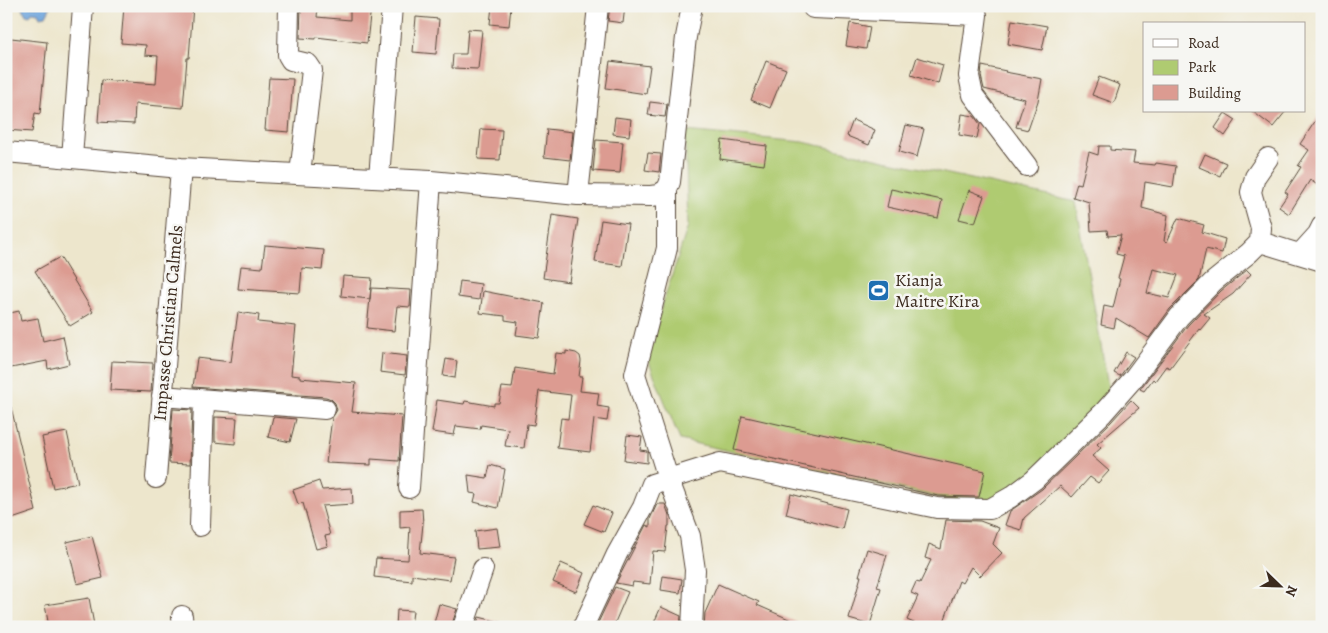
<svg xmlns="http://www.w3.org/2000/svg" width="1328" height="633" viewBox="0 0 1328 633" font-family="Alegreya,serif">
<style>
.green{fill:#afcb71;stroke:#757a48}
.water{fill:#6ea4dc;stroke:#54677d}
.building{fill:#dc9b91;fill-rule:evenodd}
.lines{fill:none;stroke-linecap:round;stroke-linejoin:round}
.minor-casing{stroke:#564638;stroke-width:22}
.minor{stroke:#fff;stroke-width:20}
.labels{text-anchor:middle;stroke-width:5;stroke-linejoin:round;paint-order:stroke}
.poi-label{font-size:18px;fill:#3b2a1e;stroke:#f6f6f2;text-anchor:start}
.street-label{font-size:18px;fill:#3b2a1e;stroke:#f6f6f2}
</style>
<rect width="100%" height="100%" fill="#f6f6f2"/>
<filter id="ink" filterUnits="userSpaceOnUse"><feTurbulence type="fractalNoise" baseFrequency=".02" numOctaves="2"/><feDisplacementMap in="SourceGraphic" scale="10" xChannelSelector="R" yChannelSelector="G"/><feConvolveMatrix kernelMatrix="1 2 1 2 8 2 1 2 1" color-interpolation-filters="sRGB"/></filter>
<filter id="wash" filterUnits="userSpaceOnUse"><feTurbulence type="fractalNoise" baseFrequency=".0096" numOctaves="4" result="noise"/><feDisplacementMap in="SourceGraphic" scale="20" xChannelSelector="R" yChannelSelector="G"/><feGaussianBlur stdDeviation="1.12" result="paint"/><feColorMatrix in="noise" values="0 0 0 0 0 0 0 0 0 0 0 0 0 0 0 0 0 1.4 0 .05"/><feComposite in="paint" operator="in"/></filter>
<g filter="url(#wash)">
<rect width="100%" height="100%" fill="#ede6cc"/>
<!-- green -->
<path class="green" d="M685,131L803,142L1076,202L1110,397L1009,495L976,506L680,440L646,355L688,226Z"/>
<!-- water -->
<path class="water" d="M21,6H51L46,16L40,17L38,13L32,12L30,16L26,15Z"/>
<g id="blocks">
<!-- building -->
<path class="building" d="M124,6H193L189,58H187L183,108L135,104L134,124L98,122L101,80L156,84L158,56L145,55L146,45L121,43Z
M301,6H318L317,17L350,20V6H371L367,43L316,37V39L300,38Z
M492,6H511L509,26L490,24Z
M610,6H625L623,23L608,21Z
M416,17L439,19L436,54L413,52Z
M1012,20L1047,26L1042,50L1008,44Z
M850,23L870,27L866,49L846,46Z
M468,29L482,30L478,69L452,68L453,54H466Z
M11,38L47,42L40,114L35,113L32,132L6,130V87Z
M917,57L943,65L938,84L911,75Z
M610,61L650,66L646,94L606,88Z
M766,61L786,69L770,108L751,100Z
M982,66L1006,71L1005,72L1042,79L1038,101L1028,130L1016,127L1025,99L984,89L981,76Z
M1099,77L1120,85L1114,103L1092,95Z
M269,78L293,79L289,132L265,130Z
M650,102L667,104L665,117L648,115Z
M1252,111H1286L1273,127Z
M1322,111V188L1310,180L1289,214L1279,207L1288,194L1285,192L1301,167L1298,166L1309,150L1300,144Z
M1225,113L1236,120L1225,136L1215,128Z
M962,114L974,116L980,124L977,138L959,135Z
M615,117L631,119L629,136L613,134Z
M853,120L875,130L869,145L847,136Z
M906,125L924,129L917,157L899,152Z
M481,129L502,130L500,160L478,159Z
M547,129L573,132L570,160L544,157Z
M596,140L623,142L620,173L593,171Z
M722,140L767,146L764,165L720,159Z
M1099,146H1110V150L1135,152L1133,163L1155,165L1156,163L1176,166L1173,187L1145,182L1142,208L1168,215L1164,241L1167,242L1178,218L1204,225L1202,232L1225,239L1222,253L1206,249L1199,280L1170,309L1149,338L1116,318L1114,328L1101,325L1104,306L1113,308L1120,279L1118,278L1124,256L1116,254L1121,235L1108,236L1107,230L1091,231L1089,202L1073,197L1077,183L1081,184L1089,152L1098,155ZM1153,269L1178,275L1169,298L1147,293Z
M648,153L661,154L659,172L645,170Z
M1205,154L1226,163L1220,176L1199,167Z
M891,189L942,200L938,218L887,207Z
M969,190L984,196L975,223L959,219Z
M552,215L578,219L569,282L543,278Z
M601,220L628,224L622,266L595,262Z
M265,245L324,250L322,270L302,268L300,293L238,289L241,266L262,268Z
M60,257L93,312L70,326L35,271Z
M1247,270L1251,274L1233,294L1204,314L1210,318L1200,330L1199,329L1170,368L1166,366L1155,381L1153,379L1144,391L1140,389L1188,325L1221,291Z
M343,276L372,278L370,299L341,296Z
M460,281L481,284L479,300L458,297Z
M371,288L411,290L410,307L397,306L394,331L367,328Z
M483,291L544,303L539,338L516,335L518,322L505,320V316L480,313Z
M19,311L21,321L38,318L43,341L63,336L69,364L48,369L47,361L6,369V345H9L6,332V314Z
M238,312L259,315L258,322L296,326L291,375L300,376V378L356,383L352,412L402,416L399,461L371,459V465L326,463L332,418L337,410L335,403L331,399L326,397L193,387L197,358L231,362Z
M566,351L576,353L580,356L581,361L579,377H582L580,391L599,393L597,406L609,408L607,421L594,419L590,452L557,448L561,418L568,419L571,395L539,391L534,425L527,424L524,448L505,446L508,429L481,425L480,429L456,426L454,435L432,432L437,400L464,404L465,401L494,406V403H499L502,387L512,388L515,368L553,374L556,353L566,354Z
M1126,352L1134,357L1120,376L1114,373Z
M382,353L407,356L405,375L380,372Z
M446,359L457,361L455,378L443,376Z
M112,361L153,363L151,392L110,390Z
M1131,400L1139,408L1097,444L1101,448L1092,456L1109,471L1098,483L1090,477L1072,497L1060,486L1024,518L1021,530L1005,525L1010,511L1042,489L1111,422Z
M6,407H11L36,511L6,521Z
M173,409L192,410L190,464L169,463Z
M742,416L985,471L979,497L938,496L734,450Z
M215,417L237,418L235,444L215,442Z
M273,417L296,419L290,442L268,437Z
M67,432L78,483L53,488L42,437Z
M627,435L642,437L640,450L647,451V463L624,460Z
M490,465L505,469L498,508L474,502L476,494L470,493L468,475L487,478Z
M319,481L322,490L352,488L353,504L322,506L330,535L325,536L328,546L316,549L303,503L298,504L293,490Z
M791,494L847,509L842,529L786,514Z
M657,504H665L669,515V526H668L665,552L653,551L650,584L633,582L632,586L616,583L646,525L650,527V519Z
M593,505L612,513L604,532L584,524Z
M422,509L423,524L420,553L454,557L450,580L412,575V581L374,577L376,558L408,560L410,527L400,528V510Z
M946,520L980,521L999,528L993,544L1002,553L980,576L971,567L962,583L959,581L942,627H923L907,620L918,596L911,593L916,582L920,583L931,560L925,558L929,544L941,549Z
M497,528L500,547L477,549L475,531Z
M92,536L103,578L77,584L67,542Z
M867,549L887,555L877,587L881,588L870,625L849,619L861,576H859Z
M561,563L584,573L576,592L553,582Z
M663,576L682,579L680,593L661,590Z
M718,584L759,602L757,605L807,627H704L705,613Z
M615,587L628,592L613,627H596Z
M89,598L94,625L82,627H49L45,605Z
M439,604L457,609L451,627H433Z
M661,607L681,616L680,627H652Z
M397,610L413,611L411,627H396Z
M479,617L503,623L502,627H476Z"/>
</g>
</g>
<g filter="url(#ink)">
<use href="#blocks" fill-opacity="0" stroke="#564638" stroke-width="1"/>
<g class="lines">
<defs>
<path id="minor" d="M289,6L288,55L291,60L308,64L312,70L300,174
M692,6L686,37L670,182L667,189V248L635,374L668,478L690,536L695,570L692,627
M813,6V8L977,15L969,76L973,95L1027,166
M6,152L181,168L431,181L578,195L651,196L658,195L667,189
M72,158L83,6
M379,178L392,6
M578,195L598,6
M1260,242L1322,261
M1300,254L1318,234L1322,226
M162,396L325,409
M156,478L181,168
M409,488L431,181
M200,526L204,400
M182,616L183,627
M463,627L483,569
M583,627L617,554L643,507L652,484L720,463L937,508L990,509L1011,497L1034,480L1103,413L1133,379L1179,317L1213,282L1249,253L1260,242L1261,228L1251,192L1255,177L1268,158"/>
</defs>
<!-- minor casing -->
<use href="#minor" class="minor-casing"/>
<!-- minor -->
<use href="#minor" class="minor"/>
</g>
</g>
<!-- icons -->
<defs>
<symbol id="stadium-square" viewBox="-11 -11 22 22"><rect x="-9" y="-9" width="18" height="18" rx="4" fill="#1f6fb2" stroke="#f6f6f2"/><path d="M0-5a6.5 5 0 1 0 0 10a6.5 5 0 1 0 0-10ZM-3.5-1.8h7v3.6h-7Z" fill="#fff"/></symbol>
</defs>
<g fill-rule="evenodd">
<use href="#stadium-square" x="866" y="278" width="25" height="25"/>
</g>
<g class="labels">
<!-- poi labels -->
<g class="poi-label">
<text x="895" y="286">Kianja<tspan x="895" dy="21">Maitre Kira</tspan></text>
</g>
<!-- street labels -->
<g class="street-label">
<text transform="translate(168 323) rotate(-85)" y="6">Impasse Christian Calmels</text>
</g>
</g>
<!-- margin -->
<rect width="1328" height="633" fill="none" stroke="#f6f6f2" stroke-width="25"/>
<!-- legend -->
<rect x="1143" y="22" width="162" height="90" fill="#f6f6f2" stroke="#aba49d"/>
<rect x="1153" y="39" width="25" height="8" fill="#ffffff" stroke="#aba49d"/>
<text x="1188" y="48" font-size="15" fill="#3b2a1e">Road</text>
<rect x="1153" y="60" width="25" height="15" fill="#afcb71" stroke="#aba49d"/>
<text x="1188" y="72" font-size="15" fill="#3b2a1e">Park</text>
<rect x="1153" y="85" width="25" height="15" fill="#dc9b91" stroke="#aba49d"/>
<text x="1188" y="98" font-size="15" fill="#3b2a1e">Building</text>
<!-- north arrow -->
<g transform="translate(1280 586) rotate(113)" stroke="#f6f6f2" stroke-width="4" paint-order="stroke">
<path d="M0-4L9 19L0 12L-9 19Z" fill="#3b2a1e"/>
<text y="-8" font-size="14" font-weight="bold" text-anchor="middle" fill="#3b2a1e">N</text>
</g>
</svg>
